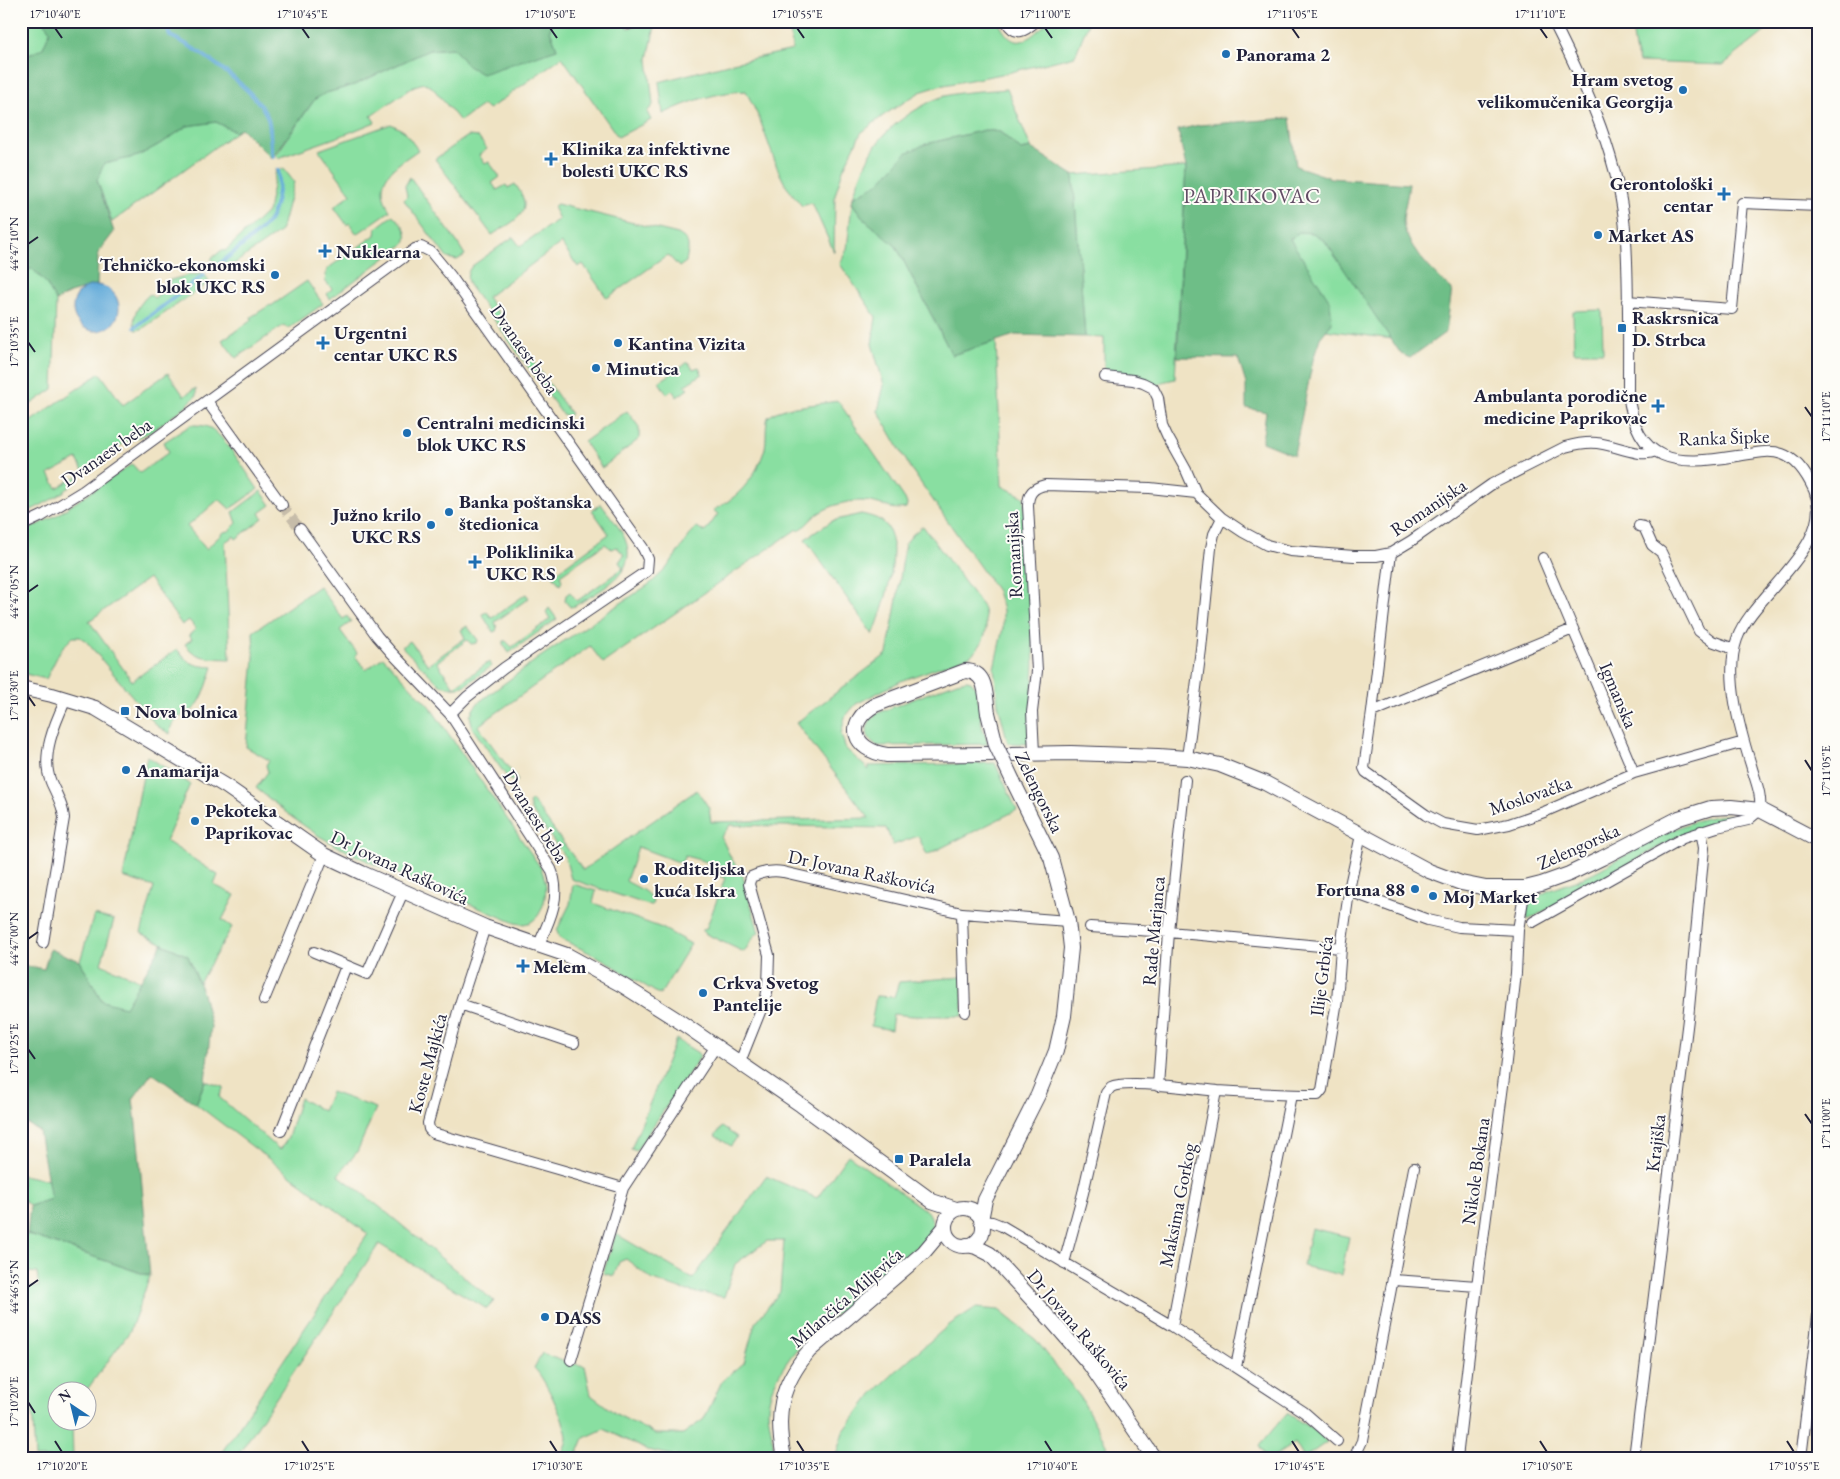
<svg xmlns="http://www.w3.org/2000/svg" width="1840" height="1479" viewBox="0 0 1840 1479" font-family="'EB Garamond',serif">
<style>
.green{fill:#89dfa1;stroke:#56806e}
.forest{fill:#6ebe87;stroke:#487061}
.water{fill:#62aad9;stroke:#42668a}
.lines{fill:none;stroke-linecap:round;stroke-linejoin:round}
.stream{stroke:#62aad9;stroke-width:4}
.street-tunnel{stroke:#c6bca9;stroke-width:10;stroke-dasharray:10 5;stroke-linecap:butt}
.street-casing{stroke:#413f50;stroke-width:12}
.secondary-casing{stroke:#413f50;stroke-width:16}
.street{stroke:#fff;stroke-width:10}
.secondary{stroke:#fff;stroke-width:14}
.secondary-bridge-casing{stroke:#413f50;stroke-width:16;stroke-linecap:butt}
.secondary-bridge{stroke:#fff;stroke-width:14}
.ticks{fill:none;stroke:#22223b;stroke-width:2}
.poi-dot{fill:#1f6fb2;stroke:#fdfcf7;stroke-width:2}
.labels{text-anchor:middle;stroke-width:4;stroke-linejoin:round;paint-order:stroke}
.poi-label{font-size:19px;font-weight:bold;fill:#22223b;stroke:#fdfcf7;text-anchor:start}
.street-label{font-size:19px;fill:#22223b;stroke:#fdfcf7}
.quarter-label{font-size:21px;letter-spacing:1px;fill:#624c65;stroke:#fdfcf7}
.neatline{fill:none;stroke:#22223b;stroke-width:2}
.ticks-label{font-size:12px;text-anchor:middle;fill:#22223b}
</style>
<rect width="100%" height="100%" fill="#fdfcf7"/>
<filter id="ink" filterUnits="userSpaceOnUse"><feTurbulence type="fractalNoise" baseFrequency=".02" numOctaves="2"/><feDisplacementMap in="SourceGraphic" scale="10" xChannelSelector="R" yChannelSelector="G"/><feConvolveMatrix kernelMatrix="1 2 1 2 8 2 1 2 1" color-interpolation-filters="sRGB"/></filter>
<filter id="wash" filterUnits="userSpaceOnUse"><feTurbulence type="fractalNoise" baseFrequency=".0096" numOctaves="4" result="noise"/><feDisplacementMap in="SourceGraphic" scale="20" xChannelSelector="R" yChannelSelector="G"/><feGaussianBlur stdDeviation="1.12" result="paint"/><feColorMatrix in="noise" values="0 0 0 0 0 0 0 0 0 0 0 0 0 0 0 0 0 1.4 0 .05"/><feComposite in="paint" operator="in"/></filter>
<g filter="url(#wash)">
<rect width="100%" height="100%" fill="#efe3c4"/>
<!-- green -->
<path class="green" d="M21,21H43L50,31L43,48L21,59Z
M553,21H619L629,28L646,21H656L648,59L653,105L647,112L651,120L618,137L562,57L489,109L483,105L460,121L432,87L424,83L414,86L371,116L375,122L346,134L278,158L276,155L315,99L326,93L354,85L429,50L453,48L468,66L557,49L550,30Z
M788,21H998C1015,56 1028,39 1049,21H1089L1075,56L1007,73L939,86L920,92L884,115L861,133L843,170L835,195L834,252L812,203L802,206L786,186L778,170L760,120L746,91C718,92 689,101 663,114L659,82L728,64L793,50Z
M1631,21H1786L1785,28L1767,30L1723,65L1639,62L1635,49Z
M1007,89L1031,148L1021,150L1000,132L985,130L926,144L879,183L853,197C866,157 877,134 914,111C924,105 934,99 945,96C965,91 987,91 1007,89Z
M216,122L236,132L112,222L97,180L103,164L138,156L165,141L187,126Z
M391,124L404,131L418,150C394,167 371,179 390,211L357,234L349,223L347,225L334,207L351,194L319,150Z
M468,136L478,137L487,149L479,155L485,164L489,162L500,177L492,183L497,190L506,185L508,188L515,184C537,213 515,220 492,235L435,159Z
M1186,167L1175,379L1162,382L1156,386L1104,374V338L1085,337L1073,175Z
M284,169L294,182L281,231L231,266C223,269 216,266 211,259L222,250L225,251L268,211L276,170Z
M410,177L457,242L465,255L457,260L447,258L404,200L407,196L405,186Z
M852,203L864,219L896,246L952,355L996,341L1002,486L1024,497L1034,663L1030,744L1008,743L998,704L994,668L1003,628V610L997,591L911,469L878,411L884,385L872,344L876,317L840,264L847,249Z
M557,204L678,234C692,242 688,247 686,262L679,267L668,255L607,298L583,264L578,267L561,243L487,297L571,414L568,416L562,414L469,285C466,278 467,272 472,266L513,237L520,246L559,219L553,207Z
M393,215C400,223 410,231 405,243L330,299L327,294L332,289L325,281L327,269L375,235L376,228Z
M1299,232L1313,233L1325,241L1392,339L1326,330L1332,323L1290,239Z
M33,269L46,283L56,301L53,389L21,411V270Z
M201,274H204L208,279V283L142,329L136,330C130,317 140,302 150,294L154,298L170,286L167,281L189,275Z
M307,281L323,304L288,329L284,325L236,358L222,340L252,320L251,317L270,305L271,306Z
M1602,310L1603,352H1574L1573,311Z
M688,362L693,369L699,367L702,374L685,385L688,389L677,397L672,390L667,394L659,382Z
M100,373L123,405L168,373L184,396L196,388V396L186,406L151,432L123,443L84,472L77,459L49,474L57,488L79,475C72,492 37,507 21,515V428Z
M838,401L905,499L907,504L906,508C894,511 887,506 875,503C857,498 835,503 819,513C812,517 806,526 799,531L797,529L603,663L590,646L478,726L518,781L509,780L473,729L470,716L474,708L479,702L540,657L651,583L666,569L695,528L697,527L705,532L718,514L713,510C739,498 757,476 765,448C767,438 765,427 768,417L776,412L788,408Z
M627,411L639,427V439L602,468L584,442Z
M191,425C197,425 204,425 210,428C224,435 248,475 258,489L230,509L219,499L194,521H193L187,526L206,549L224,532L229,531L237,523L233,512L261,491L271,505L260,513L263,518L236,539L234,536L225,542L230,659C212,658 196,660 185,644L192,639L189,635L196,629L189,620L182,625L149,578L89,621L132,681L177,649C188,664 195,666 213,667C209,679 205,693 198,704C190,717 170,714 170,734L157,726L86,641L80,637H73L61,649L46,679L21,673V533L57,515L132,464L140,473L169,452L164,442Z
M601,504C609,515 620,527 625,539C640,574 598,591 575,606L570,607L565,601L566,595L570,592L577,601L623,568L619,562L624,555L617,547L611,549L605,544L560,575L562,581L560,585L549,570L550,568L553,567L557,572L609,534L592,510Z
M861,514C871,516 883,519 888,528C902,552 883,611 873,635L805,539L832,521Z
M923,526L983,607C989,627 987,642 970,656L903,680L856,704L845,717L841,734L846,749L869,770V766L995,763L1017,810L927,855L918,836L893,845L886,828L730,825L721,837L732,860L742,873L759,933L755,935L744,952L706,934L702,930L706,929L725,878L715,875L718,865L685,856L681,863L638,847L626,881C636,887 649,891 653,902L651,906L571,879L565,857L531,810L529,803L532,800L583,870L697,790L709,808L711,822L869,818L796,723L887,654L897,599L905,544L912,535Z
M319,586L343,619L347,616L351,622L340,630L357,653L355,656L366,670L383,657L430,707L541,868C543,874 546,881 546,888C545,906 538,929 515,923L371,863L337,846L319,836L293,818L256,788L268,772L266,765L269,760L246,747L254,658L253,632Z
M526,594L529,598L495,622L497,628L496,631L493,632L482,614L487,612L492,618Z
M549,608L557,619L509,653L503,644V641H506L512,647L550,619L546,612Z
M467,626L478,640L477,643L471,644L467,640L437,662L454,687L489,662L492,666L464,686C456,688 447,687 440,685L402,647L410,641L428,665L465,638L461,630Z
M967,680L971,681L976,687L982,726L988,744L878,746C863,738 864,722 878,713L957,682Z
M147,756L190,784L166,841L218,875L214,885L235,895L222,920L232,927L199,983L188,956L141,933L154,887L123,877Z
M1725,815L1741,816L1704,826L1677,837L1530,919H1526C1527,912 1527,902 1534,898C1549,889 1568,885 1584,877C1629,857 1675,819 1725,815Z
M573,884L596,891L593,903L662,928L691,944L660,995L604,960L559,938L557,930L570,904Z
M94,915L114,920L101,964L141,981L125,1008L102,1001L80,961Z
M962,977L963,1016H913L893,1014L891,1030L871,1026L876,996L894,997L899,982Z
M676,1039L698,1053L700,1057L636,1151L631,1149Z
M205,1081L224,1087L219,1097L280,1150L288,1138L300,1098L323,1111L331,1092L376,1108L357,1152L338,1175C392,1214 441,1260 494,1301L487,1309L379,1244L236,1458H218L368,1234L196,1104Z
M722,1127L737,1137L731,1146L715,1136Z
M848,1155L929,1213C934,1223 934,1227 929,1236L802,1343C787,1360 769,1385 768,1409C768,1419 775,1446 773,1452C772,1455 771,1455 769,1458H687L647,1450L604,1429L584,1438L576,1458H560C562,1452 566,1445 567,1439C568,1427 544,1376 534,1368L542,1353L565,1362L585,1366L591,1395L616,1414L655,1434H683L704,1419L722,1381L744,1363L755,1323L780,1292L784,1241H767L735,1264L724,1297L683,1290L653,1280L626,1259L619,1262L614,1276L603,1273L616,1234L693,1279L766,1176L817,1198Z
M22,1175L48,1180L51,1199L30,1206L21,1198Z
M1311,1228L1349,1237L1341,1275L1303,1266Z
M27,1234L150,1276L130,1331L86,1391L58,1392V1422H72L73,1458H35L32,1404L21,1403V1286L39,1287L37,1273L21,1271V1241Z
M975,1308L999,1310L1036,1340L1081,1398L1107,1446L1090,1458H835L843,1432L873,1393L908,1360L949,1325Z
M1287,1413L1318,1433L1327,1442L1304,1458L1295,1443L1271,1458H1266L1259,1446Z"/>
<!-- forest -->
<path class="forest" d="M43,21H553L550,30L557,49L482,74L468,66L453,48L429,50L354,85L326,93L315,99L273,157L271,158L241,128L236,132L216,122L187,126L165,141L138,156L104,164L97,180L114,232L98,253L97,285L70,293L56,301L46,283L33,269L21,270V59L43,48L50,31Z
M1290,118L1296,166L1331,178L1409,184C1408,196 1404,208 1403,219C1402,242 1435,275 1452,289L1446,332L1410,358L1401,354L1325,241L1313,233L1299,232L1290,239L1330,301L1332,323L1320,338L1313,360L1294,455L1262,442L1266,412L1246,408V384L1238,358L1177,357L1186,167L1178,130L1199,125Z
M985,130L1000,132L1021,150L1031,148L1073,175L1085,337L1015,335L952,355L896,246L864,219L852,203L853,197L879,183L906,153L926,144Z
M162,944L188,956L203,994L211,1026L205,1081L196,1104L152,1073L133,1099L138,1141L150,1276L27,1234L30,1206L51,1199L39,1131L21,1120V965L44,969L50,949L80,961L102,1001L125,1007Z"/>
<!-- water -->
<path class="water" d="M73 308a23 23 0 1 1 46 0a23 23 0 1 1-46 0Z"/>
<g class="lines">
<!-- stream -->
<path class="stream" d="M165,21L170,36C196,47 256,90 267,116C273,130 268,144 273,157
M218,265C228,257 265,229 270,219C276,209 281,181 278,170
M135,327L204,275"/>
</g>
</g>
<g filter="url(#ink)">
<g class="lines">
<!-- street-tunnel -->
<path class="street-tunnel" d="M282,505L300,529"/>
<defs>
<path id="street" d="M622,21L628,24L639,21
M1006,21C1016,38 1025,31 1036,21
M1627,301L1732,309L1742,203L1819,206
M1105,377L1133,380L1143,383L1153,388L1158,398L1162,425L1167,436L1186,470L1196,493L1222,518L1243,532L1267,545L1290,551L1354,556H1376L1391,553L1411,541L1492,484L1565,447C1576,444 1586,442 1597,443C1612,444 1642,459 1655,451
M207,401L282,505
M21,526L42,516L83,491L415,249L421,247L431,252L450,275L643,548L648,559L647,571L504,668L467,697L450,714L551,869C562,895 550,920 539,944
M1639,526L1644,527L1652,545L1661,552L1699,631L1712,641L1734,649
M300,529L377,636L391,652L450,714
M1391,553L1372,712L1573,629L1543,558
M1573,629L1634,773
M1372,712L1364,768L1366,772L1426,815L1443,824L1478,830L1509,824L1544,812L1634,773L1744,742
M1034,753L1032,712L1037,671L1028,506C1028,493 1033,488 1045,485L1150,488L1196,493
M1187,758L1201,649L1211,548L1214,534L1222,518
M1349,891L1428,920L1459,927L1518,930
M962,913L965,1012
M1533,922L1683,838L1717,827L1748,820L1760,810C1762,794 1755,780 1751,765C1740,730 1724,675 1737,639C1753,594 1837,544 1814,490C1808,477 1797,459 1782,454C1768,449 1752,454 1737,456C1676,466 1636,465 1628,392C1628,341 1629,290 1626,240C1621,162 1588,90 1553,21
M485,927L460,1004L428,1123L429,1129L433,1133L623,1188
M1090,927L1169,932L1341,948
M43,943L64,818C63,804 56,794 51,782C40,756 55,723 66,699
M314,952L367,974L403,892
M264,1000L324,855
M460,1004L574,1043
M740,1062L766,997L768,987L769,955L749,884L751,877C762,872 771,870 783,872L962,913L1068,921
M1158,1086L1169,932L1185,780
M281,1131L346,966
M981,1221L992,1222L1002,1226L1172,1326L1304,1412L1337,1441
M1064,1263L1083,1193L1106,1093L1111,1087C1126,1079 1197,1089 1218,1091C1251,1093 1284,1095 1318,1095L1322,1090L1337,1001L1341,948L1350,885L1361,835
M1394,1280L1477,1286
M1172,1326L1216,1091
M571,1360L623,1188L716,1046
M1236,1367L1291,1095
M1354,1458L1362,1441L1414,1168
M1457,1458L1477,1286L1505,1070L1516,973L1518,930L1525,888
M1634,1458L1688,1019L1704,848L1701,831
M1801,1458L1819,1308"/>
<path id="secondary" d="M21,688L52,695L95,708L227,787L324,855L362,873L485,927L567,955L622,985L679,1021L801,1105L932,1201L956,1209
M988,713C985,696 988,671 965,671L875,705C844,723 853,750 887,755L992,754
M1012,754L1071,753L1158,756L1187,758L1220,765L1265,783L1429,871L1461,883L1486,888H1525L1541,884L1569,874L1602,858L1679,818L1711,808L1731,807L1760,810L1819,841
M945 1227a19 19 0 1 1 38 0a19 19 0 1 1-38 0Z
M981,1220L985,1200L1038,1095L1056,1051L1064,1016L1071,948L1068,921L1051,858L1013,781
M967,1245L976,1247L990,1254L1052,1321L1090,1365L1154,1458
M784,1458C775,1414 780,1386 809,1351L924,1252L945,1227"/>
</defs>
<!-- street casing -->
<use href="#street" class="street-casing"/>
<!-- secondary casing -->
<use href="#secondary" class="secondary-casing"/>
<!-- street -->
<use href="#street" class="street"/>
<!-- secondary -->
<use href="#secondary" class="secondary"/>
<defs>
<path id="secondary-bridge" d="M988,713L996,745L1013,781"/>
</defs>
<!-- secondary-bridge casing -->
<use href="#secondary-bridge" class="secondary-bridge-casing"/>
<!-- secondary-bridge -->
<use href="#secondary-bridge" class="secondary-bridge"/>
</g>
</g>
<!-- ticks -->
<path class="ticks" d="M55,28L62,38M302,28L309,38M550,28L557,38M797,28L804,38M1045,28L1052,38M1292,28L1299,38M1540,28L1547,38M28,244L38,237M28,342L35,352M1805,407L1812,417M28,592L38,585M28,696L35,706M1805,760L1812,771M28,939L38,932M28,1049L35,1059M1805,1114L1812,1124M28,1287L38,1280M28,1402L35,1413M55,1441L62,1452M302,1441L309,1452M550,1441L557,1452M797,1441L804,1452M1045,1441L1052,1452M1292,1441L1299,1452M1540,1441L1547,1452M1787,1441L1794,1452"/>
<!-- markers -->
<g class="poi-dot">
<circle cx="1226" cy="54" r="5"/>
<circle cx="1683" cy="90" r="5"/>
<path d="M548.5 151.5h5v5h5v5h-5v5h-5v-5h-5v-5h5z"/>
<path d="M1721.5 186.5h5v5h5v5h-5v5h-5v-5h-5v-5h5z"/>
<circle cx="1598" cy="235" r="5"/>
<path d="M322.5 243.5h5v5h5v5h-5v5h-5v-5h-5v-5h5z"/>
<circle cx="275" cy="275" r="5"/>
<rect x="1617" y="323" width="10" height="10" rx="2.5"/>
<path d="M320.5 335.5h5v5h5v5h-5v5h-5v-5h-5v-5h5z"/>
<circle cx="618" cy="343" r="5"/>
<circle cx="596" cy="368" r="5"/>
<path d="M1655.5 398.5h5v5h5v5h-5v5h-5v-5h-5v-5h5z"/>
<circle cx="407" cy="433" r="5"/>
<circle cx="449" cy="512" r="5"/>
<circle cx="431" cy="525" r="5"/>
<path d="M472.5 554.5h5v5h5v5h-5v5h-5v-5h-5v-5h5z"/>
<rect x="120" y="706" width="10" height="10" rx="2.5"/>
<circle cx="126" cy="770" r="5"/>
<circle cx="195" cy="821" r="5"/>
<circle cx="644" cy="879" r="5"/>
<circle cx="1415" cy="889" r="5"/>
<circle cx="1433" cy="896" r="5"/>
<path d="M520.5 958.5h5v5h5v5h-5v5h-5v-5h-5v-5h5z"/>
<circle cx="703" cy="993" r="5"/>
<rect x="894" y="1154" width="10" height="10" rx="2.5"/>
<circle cx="545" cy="1317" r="5"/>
</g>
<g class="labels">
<!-- poi labels -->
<g class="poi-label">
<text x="1236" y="61">Panorama 2</text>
<text x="1673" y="86" text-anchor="end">Hram svetog<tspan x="1673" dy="22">velikomučenika Georgija</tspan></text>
<text x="562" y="155">Klinika za infektivne<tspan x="562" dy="22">bolesti UKC RS</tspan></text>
<text x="1713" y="190" text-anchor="end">Gerontološki<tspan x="1713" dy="22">centar</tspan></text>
<text x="1608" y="242">Market AS</text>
<text x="336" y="258">Nuklearna</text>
<text x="265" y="271" text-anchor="end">Tehničko-ekonomski<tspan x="265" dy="22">blok UKC RS</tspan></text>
<text x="1632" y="324">Raskrsnica<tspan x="1632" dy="22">D. Strbca</tspan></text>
<text x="334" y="339">Urgentni<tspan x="334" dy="22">centar UKC RS</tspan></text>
<text x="628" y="350">Kantina Vizita</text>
<text x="606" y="375">Minutica</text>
<text x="1647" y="402" text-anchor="end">Ambulanta porodične<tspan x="1647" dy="22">medicine Paprikovac</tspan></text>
<text x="417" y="429">Centralni medicinski<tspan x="417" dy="22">blok UKC RS</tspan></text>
<text x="459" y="508">Banka poštanska<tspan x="459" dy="22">štedionica</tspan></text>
<text x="421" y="521" text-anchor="end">Južno krilo<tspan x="421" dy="22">UKC RS</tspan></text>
<text x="486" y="558">Poliklinika<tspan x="486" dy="22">UKC RS</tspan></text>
<text x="135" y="718">Nova bolnica</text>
<text x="136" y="777">Anamarija</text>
<text x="205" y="817">Pekoteka<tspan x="205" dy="22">Paprikovac</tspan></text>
<text x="654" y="875">Roditeljska<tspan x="654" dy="22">kuća Iskra</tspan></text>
<text x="1405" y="896" text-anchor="end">Fortuna 88</text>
<text x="1443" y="903">Moj Market</text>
<text x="533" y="973">Melem</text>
<text x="713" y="989">Crkva Svetog<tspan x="713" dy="22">Pantelije</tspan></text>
<text x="909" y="1166">Paralela</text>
<text x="555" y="1324">DASS</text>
</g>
<!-- street labels -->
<g class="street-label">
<text transform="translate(525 349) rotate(55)" y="7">Dvanaest beba</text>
<text transform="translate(1724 437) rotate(-2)" y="7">Ranka Šipke</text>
<text transform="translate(106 452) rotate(-35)" y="7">Dvanaest beba</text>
<text transform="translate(1428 507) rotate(-34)" y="7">Romanijska</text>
<text transform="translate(1013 555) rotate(-93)" y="7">Romanijska</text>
<text transform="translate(1619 695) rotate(67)" y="7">Igmanska</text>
<text transform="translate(1040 792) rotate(64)" y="7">Zelengorska</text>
<text transform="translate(1530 795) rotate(-19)" y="7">Moslovačka</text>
<text transform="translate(536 816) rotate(58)" y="7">Dvanaest beba</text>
<text transform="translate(1578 846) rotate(-24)" y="7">Zelengorska</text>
<text transform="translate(400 867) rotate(25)" y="7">Dr Jovana Raškovića</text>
<text transform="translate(862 871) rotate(12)" y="7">Dr Jovana Raškovića</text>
<text transform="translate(1153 931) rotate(-85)" y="7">Rade Marjanca</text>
<text transform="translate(1321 976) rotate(-83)" y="7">Ilije Grbića</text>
<text transform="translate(427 1063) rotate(-75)" y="7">Koste Majkića</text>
<text transform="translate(1655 1143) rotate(-83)" y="7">Krajiška</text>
<text transform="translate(1475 1171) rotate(-82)" y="7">Nikole Bokana</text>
<text transform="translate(1177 1205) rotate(-79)" y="7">Maksima Gorkog</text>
<text transform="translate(846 1297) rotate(-41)" y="7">Milančića Miljevića</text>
<text transform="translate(1080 1329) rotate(50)" y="7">Dr Jovana Raškovića</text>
</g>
<!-- quarter labels -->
<g class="quarter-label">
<text x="1252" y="203">PAPRIKOVAC</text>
</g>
</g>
<!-- margin -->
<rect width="1840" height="1479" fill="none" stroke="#fdfcf7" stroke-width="55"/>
<!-- north arrow -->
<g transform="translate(72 1406) rotate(325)"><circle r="24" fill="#fdfcf7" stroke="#a5a5ac"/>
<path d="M0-4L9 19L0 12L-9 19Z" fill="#1f6fb2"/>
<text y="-8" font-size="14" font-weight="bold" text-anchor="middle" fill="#22223b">N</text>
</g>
<rect x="28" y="28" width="1784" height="1424" class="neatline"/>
<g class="ticks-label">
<text x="55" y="18">17°10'40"E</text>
<text x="302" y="18">17°10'45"E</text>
<text x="550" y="18">17°10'50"E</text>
<text x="797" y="18">17°10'55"E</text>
<text x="1045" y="18">17°11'00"E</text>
<text x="1292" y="18">17°11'05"E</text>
<text x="1540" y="18">17°11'10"E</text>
<text transform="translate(14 244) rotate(-90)" y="4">44°47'10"N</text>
<text transform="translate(14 342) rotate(-90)" y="4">17°10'35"E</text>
<text transform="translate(1826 417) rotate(-90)" y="4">17°11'10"E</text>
<text transform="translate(14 592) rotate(-90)" y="4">44°47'05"N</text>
<text transform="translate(14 696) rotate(-90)" y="4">17°10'30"E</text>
<text transform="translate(1826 771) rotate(-90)" y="4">17°11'05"E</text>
<text transform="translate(14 939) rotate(-90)" y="4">44°47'00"N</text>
<text transform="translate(14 1049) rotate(-90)" y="4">17°10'25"E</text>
<text transform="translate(1826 1124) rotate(-90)" y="4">17°11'00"E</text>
<text transform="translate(14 1287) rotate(-90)" y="4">44°46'55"N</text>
<text transform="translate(14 1402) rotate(-90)" y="4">17°10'20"E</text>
<text x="62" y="1470">17°10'20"E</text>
<text x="309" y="1470">17°10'25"E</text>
<text x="557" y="1470">17°10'30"E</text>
<text x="804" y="1470">17°10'35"E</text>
<text x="1052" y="1470">17°10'40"E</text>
<text x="1299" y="1470">17°10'45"E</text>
<text x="1547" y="1470">17°10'50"E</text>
<text x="1794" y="1470">17°10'55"E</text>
</g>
</svg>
